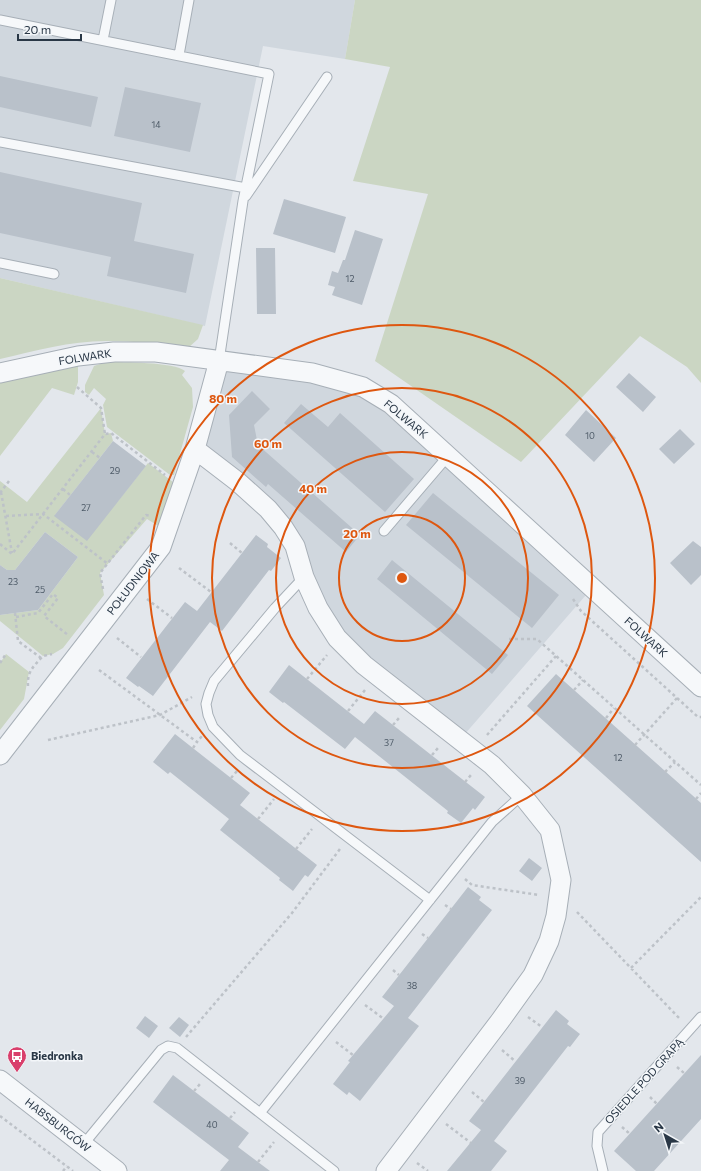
<svg xmlns="http://www.w3.org/2000/svg" width="701" height="1171" viewBox="0 0 701 1171" font-family="Commissioner,sans-serif">
<style>
.built{fill:#d0d7de}
.green{fill:#cbd6c3}
.building{fill:#b9c1ca}
.lines{fill:none;stroke-linecap:round;stroke-linejoin:round}
.service-casing{stroke:#a7afb7;stroke-width:11}
.minor-casing{stroke:#a7afb7;stroke-width:21}
.path{stroke:#bdc2c8;stroke-width:2.5;stroke-dasharray:3 3;stroke-linecap:butt}
.service{stroke:#f6f8fa;stroke-width:9}
.minor{stroke:#f6f8fa;stroke-width:19}
.ring{fill:none;stroke:#de570f;stroke-width:2}
.labels{text-anchor:middle;stroke-width:3;stroke-linejoin:round;paint-order:stroke}
.number-label{font-size:9px;fill:#4d5a67}
.street-label{font-size:11px;fill:#293746;stroke:#f3f6f9}
.poi-label{font-size:11px;font-weight:bold;fill:#293746;stroke:#f3f6f9;text-anchor:start}
.centre{fill:#de570f;stroke:#f3f6f9;stroke-width:2}
.ring-label{font-size:12px;text-anchor:middle;font-weight:bold;fill:#de570f;stroke:#f3f6f9;stroke-width:3;stroke-linejoin:round;paint-order:stroke}
</style>
<rect width="100%" height="100%" fill="#e3e7ec"/>
<!-- built -->
<path class="built" d="M0,0H355L345,59L263,46L205,326L0,278Z
M219,361L363,387L478,483L586,595L457,743L337,638L296,546L195,449Z"/>
<!-- green -->
<path class="green" d="M355,0H701V383L687,367L640,336L521,462L375,361L428,194L353,181L390,67L345,59Z
M0,278L203,325L198,339L188,348C161,344 134,341 106,341C70,341 35,351 0,359Z
M78,356V382L74,395L52,388L0,456V382L62,368Z
M106,362C121,362 175,362 185,371L182,375L192,388L193,407L174,475H170L107,427L103,405L106,399L94,388L89,395L85,392V385L94,366Z
M101,408L105,434L111,433L113,441L55,515L118,501L148,463L173,482L160,527L147,519L100,573L104,595L63,648L53,654L43,656L0,621V615L38,610L78,557L45,532L15,570H7L0,565V481L27,502Z
M6,654L29,672L24,699L0,730V663Z"/>
<!-- building -->
<path class="building" d="M0,76L98,97L91,127L0,107Z
M125,87L201,103L190,152L114,136Z
M0,172L142,203L134,241L194,254L186,293L107,276L111,257L0,233Z
M284,199L346,217L335,253L273,234Z
M355,230L383,239L362,305L332,295L335,287L328,285L332,271L338,273L343,260H345Z
M256,248H275L276,314H257Z
M629,373L656,397L643,412L616,387Z
M252,391L270,409L254,425L258,445L360,535L346,552L268,484L266,487L232,457L229,415Z
M301,404L328,427L340,413L414,479L385,512L284,423Z
M586,410L616,438L594,462L565,435Z
M680,429L695,444L674,464L659,449Z
M113,441L146,466L87,541L54,516Z
M433,493L559,595L532,628L406,525Z
M45,532L78,557L38,610L0,615V565L7,570H15Z
M256,535L268,544L267,547L281,558L271,571L269,570L222,631L210,622L153,696L139,686L138,687L126,678L185,602L197,611Z
M693,541L701,547V575L691,585L670,563Z
M392,560L508,655L492,674L377,579Z
M289,665L364,724L375,711L485,797L475,810L473,808L461,823L447,813L448,811L355,737L345,749L284,702L283,703L269,692Z
M556,674L701,803V862L527,706Z
M175,734L250,793L240,805L317,865L308,877L305,875L293,891L279,880L280,878L220,830L229,819L170,772L168,774L153,762Z
M529,858L542,868L532,881L519,871Z
M468,887L481,897L479,900L492,910L408,1018L419,1026L360,1101L349,1092L347,1095L333,1084L350,1062L348,1061L394,1006L382,997Z
M556,1010L569,1021L567,1024L580,1034L570,1047L568,1046L494,1141L507,1151L491,1171H447L481,1130L469,1121Z
M145,1016L158,1026L149,1038L136,1028Z
M179,1017L189,1025L180,1037L169,1028Z
M701,1055V1119L654,1171H636L614,1151Z
M173,1075L249,1133L238,1147L270,1171H220L229,1160L153,1102Z"/>
<g class="lines">
<defs>
<path id="service" d="M0,20L269,74L243,201L219,361
M103,40L111,0
M179,55L189,0
M0,142L246,188
M246,196L327,77
M0,263L54,274
M384,531L448,456
M304,577L275,608L214,681L209,693L206,704L208,715L213,727L240,755L430,900
M260,1113L492,822L522,795
M83,1145L161,1050L168,1046L177,1048L334,1171
M603,1171L597,1146L598,1132L701,1017"/>
<path id="minor" d="M0,373L78,356L114,352H156L312,373L363,387L391,404L701,687
M195,449L238,482L268,509L283,527L295,546L304,577L318,608L337,638L364,665L492,765L522,795L550,830L561,880L556,916L549,941L533,975L500,1021L386,1171
M0,755L161,547L195,449L219,361
M0,1080L117,1171"/>
</defs>
<!-- service casing -->
<use href="#service" class="service-casing"/>
<!-- minor casing -->
<use href="#minor" class="minor-casing"/>
<!-- path -->
<path class="path" d="M77,387L101,408L105,434
M92,452L100,458
M63,489L70,495
M1,492L12,553
M0,493L9,481
M6,516L43,514L108,564
M230,543L242,553
M0,544L12,554L105,434L111,433L165,475
M179,568L211,592
M103,589L100,573L146,515L151,516
M147,599L172,618
M573,599L581,611L698,717H701
M15,613L18,641L41,658
M16,617L38,613L53,594L58,598L44,616L68,635
M117,638L141,657
M509,639H537L701,785
M0,663L6,654
M99,670L197,742L202,736
M307,679L327,655
M28,686C27,671 34,666 43,656L52,654
M574,690L583,680
M348,711L365,690
M606,718L614,708
M393,725L399,718
M487,735L556,656
M48,740L160,715L192,697
M635,745L677,698
M193,748L197,742
M432,755L438,748
M665,772L675,762
M231,778L237,771
M465,782L471,775
M696,799L701,793
M258,819L274,799
M296,849L312,829
M465,879L472,885L539,895
M445,905L451,909
M577,912L680,1019
M422,934L428,938
M631,968L701,897
M393,970L399,975
M365,1005L384,1019
M528,1017L542,1027
M186,1037L292,913L340,849
M336,1042L353,1055
M502,1050L515,1061
M677,1067L684,1073
M194,1091L200,1084
M472,1092L484,1102
M650,1097L657,1104
M0,1116L73,1171
M230,1118L235,1112
M446,1124L471,1143
M622,1127L630,1134
M258,1162L274,1142
M417,1163L428,1171
M63,1171L67,1166"/>
<!-- service -->
<use href="#service" class="service"/>
<!-- minor -->
<use href="#minor" class="minor"/>
</g>
<!-- distance rings -->
<g class="ring">
<circle cx="402" cy="578" r="63"/>
<circle cx="402" cy="578" r="126"/>
<circle cx="402" cy="578" r="190"/>
<circle cx="402" cy="578" r="253"/>
</g>
<!-- icons -->
<defs>
<symbol id="bus-pin" viewBox="-11 -11 22 30"><path d="M0 17L-7.5 6A9.5 9.5 0 1 1 7.5 6Z" fill="#d93f6c" stroke="#f3f6f9"/><path d="M-5-6H5V4H4V6H2V4H-2V6H-4V4H-5ZM-3.5-4V0h7V-4ZM-3.5 1.2v1.5H-2V1.2ZM2 1.2v1.5H3.5V1.2Z" fill="#fff"/></symbol>
</defs>
<g fill-rule="evenodd">
<use href="#bus-pin" x="6" y="1045" width="22" height="30"/>
</g>
<g class="labels">
<!-- number labels -->
<g class="number-label">
<text x="156" y="128">14</text>
<text x="350" y="282">12</text>
<text x="590" y="439">10</text>
<text x="115" y="474">29</text>
<text x="86" y="511">27</text>
<text x="13" y="585">23</text>
<text x="40" y="593">25</text>
<text x="389" y="746">37</text>
<text x="618" y="761">12</text>
<text x="412" y="989">38</text>
<text x="520" y="1084">39</text>
<text x="212" y="1128">40</text>
</g>
<!-- street labels -->
<g class="street-label">
<text transform="translate(85 357) rotate(-9)" y="4">FOLWARK</text>
<text transform="translate(406 419) rotate(40)" y="4">FOLWARK</text>
<text transform="translate(133 583) rotate(-52)" y="4">POŁUDNIOWA</text>
<text transform="translate(646 637) rotate(42)" y="4">FOLWARK</text>
<text transform="translate(644 1081) rotate(-48)" y="4">OSIEDLE POD GRAPĄ</text>
<text transform="translate(58 1125) rotate(38)" y="4">HABSBURGÓW</text>
</g>
<!-- poi labels -->
<g class="poi-label">
<text x="31" y="1060">Biedronka</text>
</g>
</g>
<circle cx="402" cy="578" r="6" class="centre"/>
<g class="ring-label">
<text x="223" y="403">80 m</text>
<text x="268" y="448">60 m</text>
<text x="313" y="493">40 m</text>
<text x="357" y="538">20 m</text>
</g>
<!-- north arrow -->
<g transform="translate(665 1135) rotate(321)" stroke="#f3f6f9" stroke-width="3" paint-order="stroke">
<path d="M0-3L7 15L0 10L-7 15Z" fill="#293746"/>
<text y="-6" font-size="11" font-weight="bold" text-anchor="middle" fill="#293746">N</text>
</g>
<!-- scale -->
<path d="M18 34v6h63v-6" fill="none" stroke="#293746" stroke-width="2"/>
<text x="24" y="34" font-size="12" fill="#293746" stroke="#f3f6f9" stroke-width="3" paint-order="stroke">20 m</text>
</svg>
